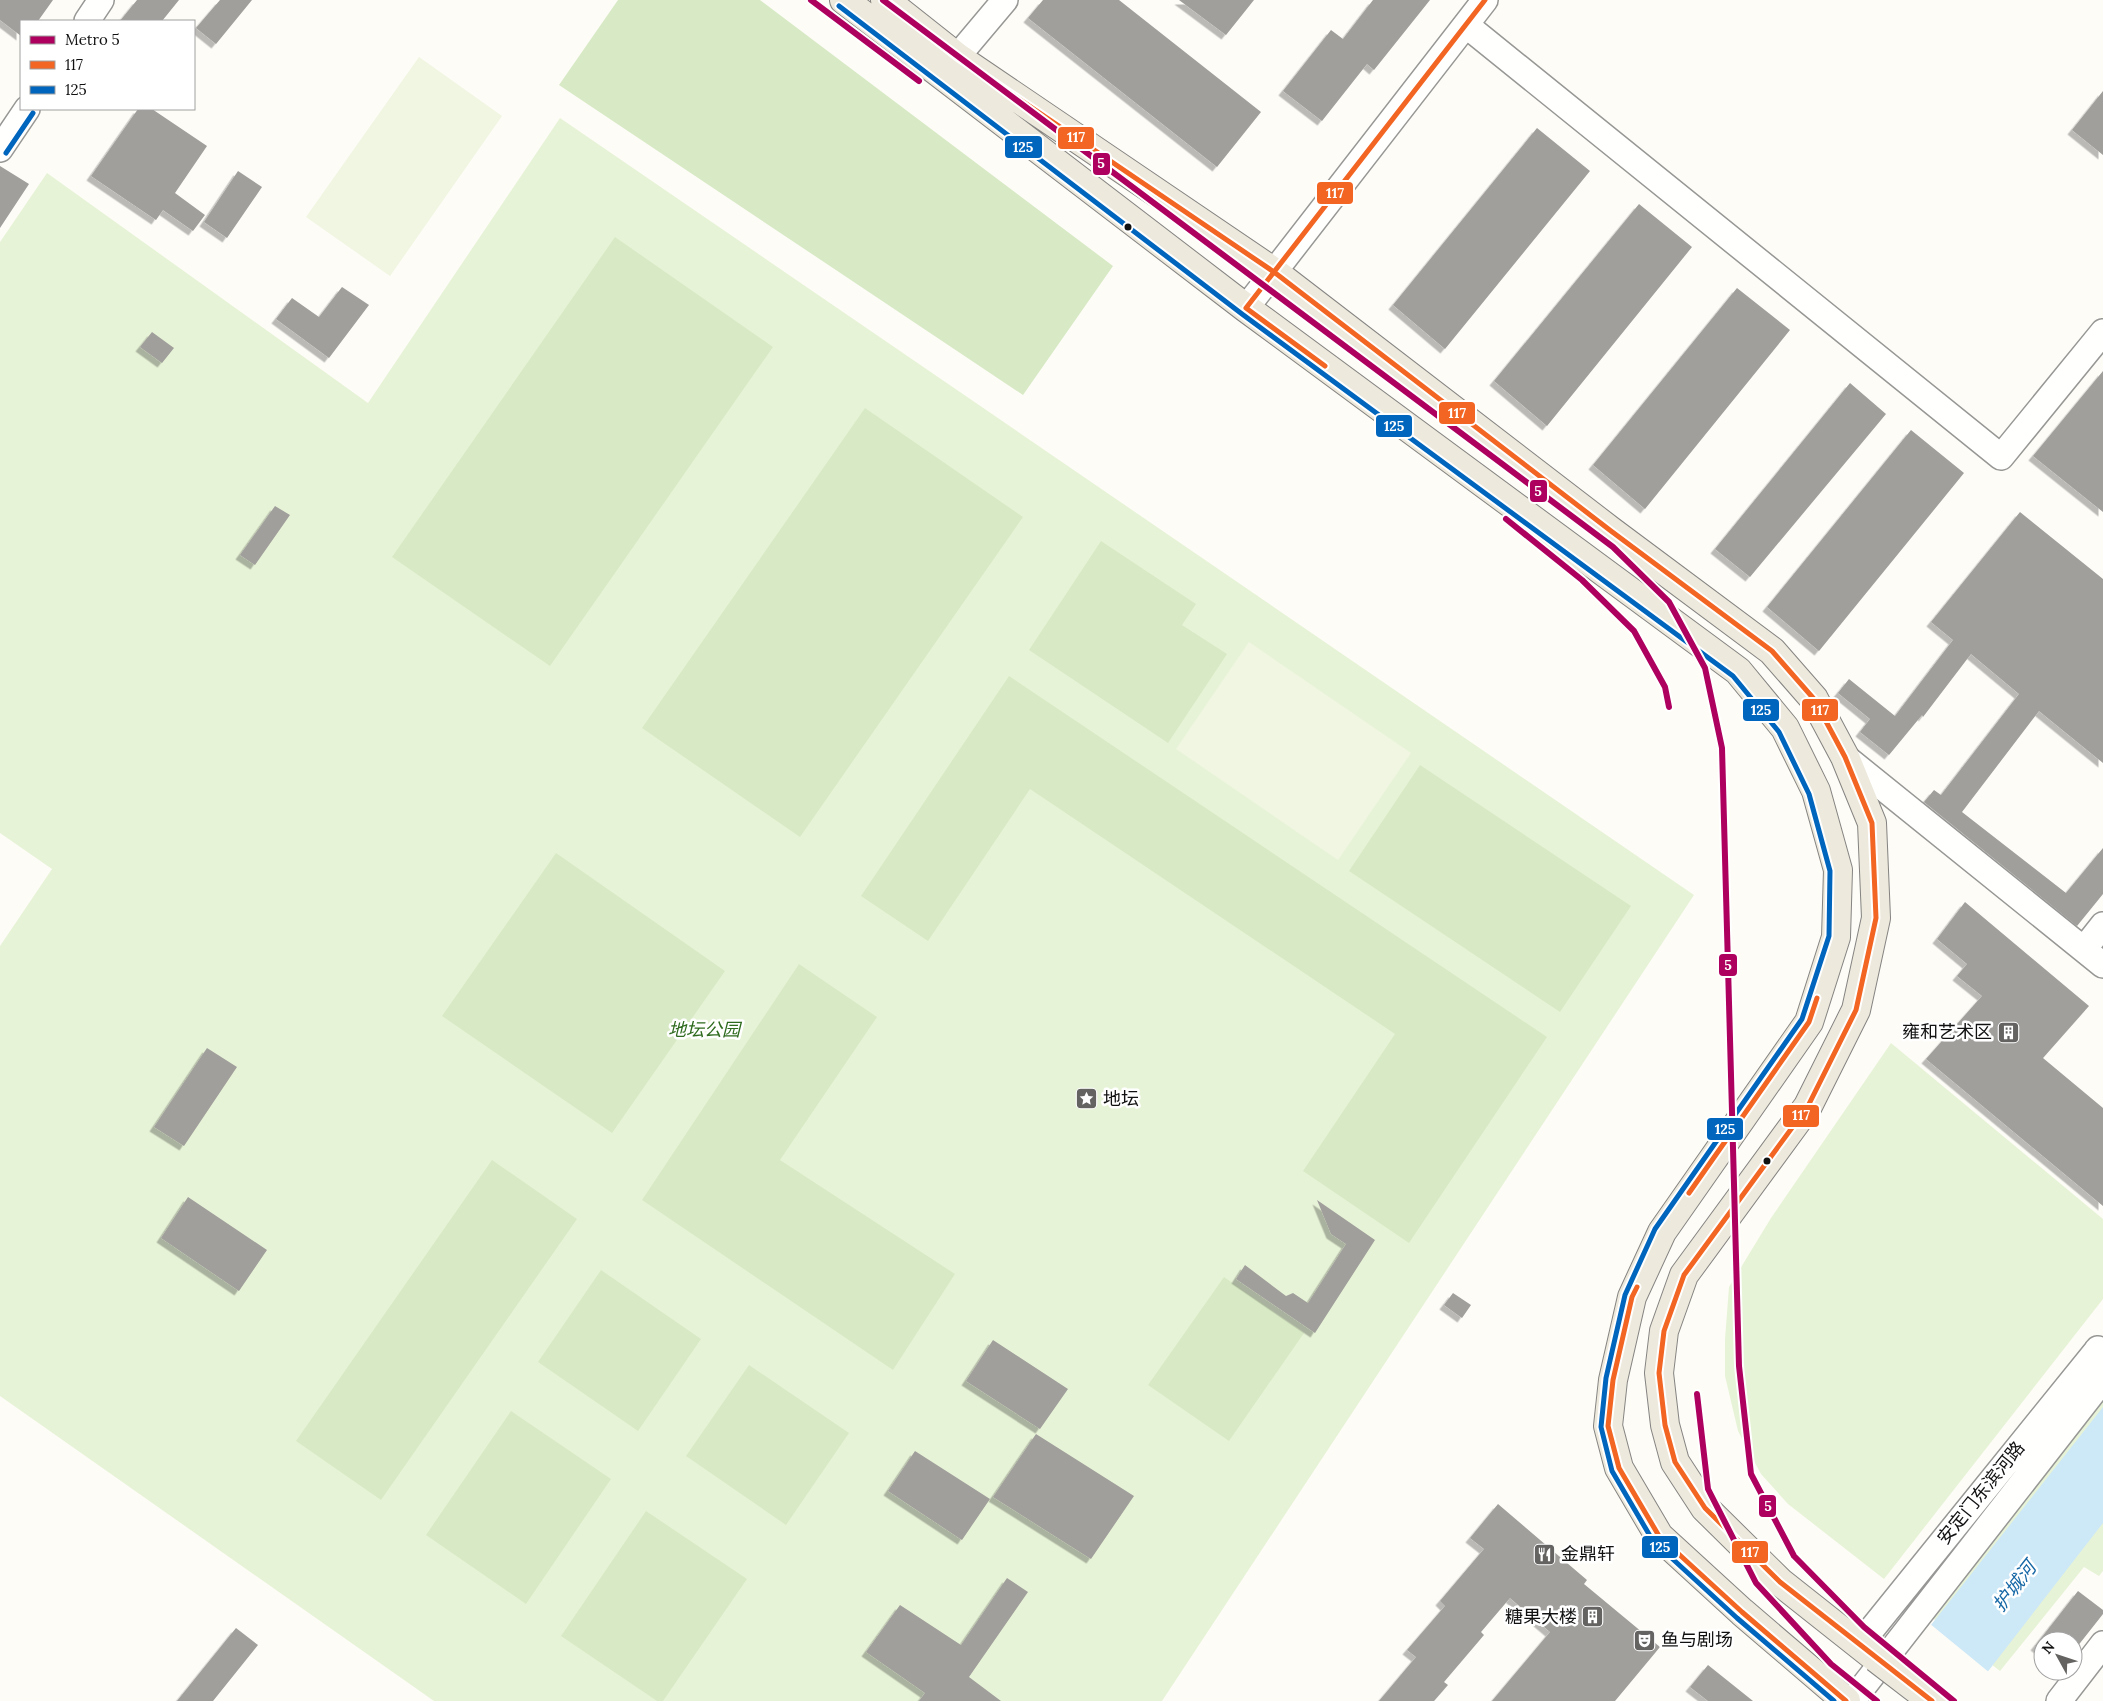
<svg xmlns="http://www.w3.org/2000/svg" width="2103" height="1701" viewBox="0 0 2103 1701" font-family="Lora,'Noto Sans SC',serif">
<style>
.green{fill:#e7f3d7}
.forest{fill:#d8eac5}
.pitch{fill:#f0f6e1}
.water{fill:#cde8f7}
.pier{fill:#fdfcf7}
.building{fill:#a19f9c;filter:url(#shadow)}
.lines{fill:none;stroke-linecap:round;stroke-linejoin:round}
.minor-casing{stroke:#979795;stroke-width:28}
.major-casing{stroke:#858482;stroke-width:30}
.minor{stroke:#fffffe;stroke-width:25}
.major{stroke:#ede9dc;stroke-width:28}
.major-bridge-casing{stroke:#858482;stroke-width:30;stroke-linecap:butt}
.major-bridge{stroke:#ede9dc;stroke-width:28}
.bus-1-casing{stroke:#fff;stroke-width:9}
.bus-2-casing{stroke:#fff;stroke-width:9}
.bus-1{stroke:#f26522;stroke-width:5}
.bus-2{stroke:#0065bd;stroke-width:5}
.metro-1-casing{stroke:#fff;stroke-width:10}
.metro-1{stroke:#ae005f;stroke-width:6}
.bus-dot{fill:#111;stroke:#fff;stroke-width:2}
.labels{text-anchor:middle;stroke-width:5;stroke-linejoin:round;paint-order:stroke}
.park-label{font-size:18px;font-style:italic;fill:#2f6b1f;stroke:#fff}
.poi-label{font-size:18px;fill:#111;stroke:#fff;text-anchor:start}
.street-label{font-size:18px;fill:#111;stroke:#fff}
.water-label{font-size:19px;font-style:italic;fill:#1768a6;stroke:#fff}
.line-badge{stroke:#fff;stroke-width:2}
.badge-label{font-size:14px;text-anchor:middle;font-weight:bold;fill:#fff}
</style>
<defs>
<filter id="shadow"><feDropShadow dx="-4.5" dy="4.5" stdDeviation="0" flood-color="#0004"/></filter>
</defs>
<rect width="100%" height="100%" fill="#fdfcf7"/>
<!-- green -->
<path class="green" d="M560,118L1694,895L1162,1701H434L0,1396V946L52,869L0,833V242L47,173L368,403Z
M1891,1043L2103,1219V1299L1884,1579L1788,1504L1761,1474L1738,1431L1725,1376V1339L1729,1287L1771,1218Z
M2103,1394V1571L2099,1576L2084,1567L2000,1671L1930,1616Z"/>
<!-- forest -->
<path class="forest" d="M618,0H760L1113,266L1023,395L559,85Z
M615,237L773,347L550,666L392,557Z
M865,408L1023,517L800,837L642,728Z
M1101,541L1196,604L1182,625L1227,654L1168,743L1029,650Z
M1009,676L1547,1037L1409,1243L1303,1171L1395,1034L1030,789L928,941L861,896Z
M1420,765L1631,906L1560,1012L1349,871Z
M556,853L725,971L612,1133L442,1016Z
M799,964L877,1017L780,1160L955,1274L893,1370L642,1200Z
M492,1160L577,1219L381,1500L296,1441Z
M601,1270L701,1339L638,1431L538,1362Z
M1224,1277L1304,1333L1229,1441L1148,1385Z
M749,1365L849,1433L786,1525L686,1456Z
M511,1411L611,1479L526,1604L426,1535Z
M646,1511L747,1579L663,1701H657L561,1636Z"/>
<!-- pitch -->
<path class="pitch" d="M419,57L502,116L390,276L306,217Z
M1249,642L1411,753L1338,860L1176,749Z"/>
<!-- water -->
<path class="water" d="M2103,1407V1523L1965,1701H1871Z"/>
<!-- pier -->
<path class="pier" d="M1929,1623L1990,1673L1969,1701H1868Z"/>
<!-- building -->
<path class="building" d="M0,0H53L38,21H21V36L0,20Z
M137,0H179L162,21H120Z
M220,0H252L216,44L196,28Z
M1043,0H1119L1261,112L1217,167L1028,18Z
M1179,0H1254L1226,35Z
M1373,0H1430L1374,70L1367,64L1322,121L1283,91L1331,30L1343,39Z
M2103,91V155L2072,130Z
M138,109H152L207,146L175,193L205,215L193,231L163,210L156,220L91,176Z
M1537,128L1590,171L1445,349L1393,305Z
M0,166L29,184L0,228Z
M238,171L262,187L227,238L204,222Z
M1639,204L1692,247L1547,426L1494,381Z
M342,287L369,305L329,358L276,319L292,298L319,317Z
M1737,288L1790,330L1645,509L1593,465Z
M152,332L174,348L162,363L140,347Z
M2103,371V512L2033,456Z
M1850,383L1886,414L1750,577L1715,549Z
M1911,430L1964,473L1819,651L1767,607Z
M275,506L290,515L255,565L240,555Z
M2020,512L2103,579V763L2039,711L1962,812L2066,893L2103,848V894L2077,926L1924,802L1934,790L1941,795L2019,694L1971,654L1923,717L1922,715L1889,755L1860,732L1870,719L1838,693L1849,679L1895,716L1953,640L1931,622Z
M1965,902L2089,1006L2043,1058L2103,1108V1206L1926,1059L1982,996L1957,976L1967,964L1937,939Z
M207,1048L237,1067L184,1146L154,1127Z
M188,1197L267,1250L239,1291L161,1238Z
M1317,1200L1375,1240L1315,1333L1236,1279L1245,1265L1286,1296L1293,1293L1308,1303L1346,1244L1331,1234Z
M1453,1293L1471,1305L1462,1318L1444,1305Z
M993,1340L1068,1389L1040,1429L966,1381Z
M1036,1434L1134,1496L1091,1559L993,1497Z
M915,1451L990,1499L962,1540L888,1491Z
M1498,1504L1587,1580L1584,1584L1660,1647L1615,1701H1492L1550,1632L1510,1598L1481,1632L1484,1635L1444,1682L1448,1685L1434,1701H1379L1416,1657L1407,1650L1445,1606L1440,1601L1484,1549L1470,1538Z
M1007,1578L1028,1592L969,1677L1001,1701H919L925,1693L866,1652L900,1605L961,1645Z
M2078,1591L2103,1610V1614L2073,1652V1641H2043V1652L2035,1646Z
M236,1628L258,1645L213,1701H177Z
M1708,1665L1753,1701H1708L1690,1687Z"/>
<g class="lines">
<defs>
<path id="minor" d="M87,21L101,0
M1466,25L2001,457L2103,332
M957,57L1005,0
M0,149L27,109
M1246,308L1485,0
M1845,757L2103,965
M2084,949L2103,925
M1859,1645L2098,1349
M1852,1701L2094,1391L2097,1350
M2059,1701L2103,1644"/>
<path id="major" d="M844,0L1246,308L1738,671L1785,728L1816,791L1838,870L1836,937L1809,1022L1662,1232L1632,1297L1613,1380L1608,1426L1619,1468L1659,1536L1742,1612L1846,1701
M885,0L957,57L1274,272L1611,531L1772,651L1814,699L1845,757L1872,823L1876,918L1856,1010L1808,1106L1684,1275L1664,1331L1659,1373L1665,1425L1675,1462L1705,1508L1780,1582L1876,1658"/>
</defs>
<!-- minor casing -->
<use href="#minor" class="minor-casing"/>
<!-- major casing -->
<use href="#major" class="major-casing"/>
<!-- minor -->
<use href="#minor" class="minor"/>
<!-- major -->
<use href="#major" class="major"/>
<defs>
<path id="major-bridge" d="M1876,1658L1932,1701"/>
</defs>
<!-- major-bridge casing -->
<use href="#major-bridge" class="major-bridge-casing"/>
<!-- major-bridge -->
<use href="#major-bridge" class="major-bridge"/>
<defs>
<path id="bus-1" d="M885,0L957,57L1274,272L1611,531L1772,651L1814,699L1845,757L1872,823L1876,918L1856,1010L1808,1106L1684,1275L1664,1331L1659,1373L1665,1425L1675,1462L1705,1508L1780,1582L1932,1701
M1325,366L1246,308L1485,0
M1689,1193L1809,1022L1817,998
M1637,1287L1632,1297L1613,1380L1608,1426L1619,1468L1659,1536L1742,1612L1846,1701"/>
<path id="bus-2" d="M839,6L1242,314L1733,676L1779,732L1809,794L1830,871L1829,936L1802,1019L1655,1229L1625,1295L1606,1378L1601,1427L1612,1471L1653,1541L1737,1618L1834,1701
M6,153L33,113"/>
</defs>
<!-- bus-1 casing -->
<use href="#bus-1" class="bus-1-casing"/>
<!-- bus-2 casing -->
<use href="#bus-2" class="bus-2-casing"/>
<!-- bus-1 -->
<use href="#bus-1" class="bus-1"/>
<!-- bus-2 -->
<use href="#bus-2" class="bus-2"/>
<defs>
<path id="metro-1" d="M811,0L919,81
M883,0L1613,547L1669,602L1705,668L1722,748L1739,1366L1751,1474L1794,1556L1864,1627L1954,1701
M1506,519L1582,580L1634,631L1665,687L1669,707
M1697,1394L1708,1489L1756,1583L1831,1664L1877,1701"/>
</defs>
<!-- metro-1 casing -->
<use href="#metro-1" class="metro-1-casing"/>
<!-- metro-1 -->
<use href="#metro-1" class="metro-1"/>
</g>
<!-- icons -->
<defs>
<symbol id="building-square" viewBox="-11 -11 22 22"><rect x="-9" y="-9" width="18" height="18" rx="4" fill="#646362" stroke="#fff"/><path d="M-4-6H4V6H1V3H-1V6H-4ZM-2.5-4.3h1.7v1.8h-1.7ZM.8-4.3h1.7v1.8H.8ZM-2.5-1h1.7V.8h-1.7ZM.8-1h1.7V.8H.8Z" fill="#fff"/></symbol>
<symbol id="sight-square" viewBox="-11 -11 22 22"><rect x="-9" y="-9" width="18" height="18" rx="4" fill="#646362" stroke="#fff"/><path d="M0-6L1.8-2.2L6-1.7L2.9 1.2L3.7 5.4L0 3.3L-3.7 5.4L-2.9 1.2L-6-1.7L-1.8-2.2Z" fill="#fff"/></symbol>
<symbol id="restaurant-square" viewBox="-11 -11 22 22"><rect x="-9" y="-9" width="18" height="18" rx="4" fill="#646362" stroke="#fff"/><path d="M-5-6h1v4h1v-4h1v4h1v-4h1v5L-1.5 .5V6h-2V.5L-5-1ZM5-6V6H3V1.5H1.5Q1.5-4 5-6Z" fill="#fff"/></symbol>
<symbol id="theatre-square" viewBox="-11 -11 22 22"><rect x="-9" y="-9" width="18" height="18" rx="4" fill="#646362" stroke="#fff"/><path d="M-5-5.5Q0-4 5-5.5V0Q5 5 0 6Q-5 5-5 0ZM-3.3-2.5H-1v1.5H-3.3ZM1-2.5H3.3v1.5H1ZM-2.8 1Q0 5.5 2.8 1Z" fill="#fff"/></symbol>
</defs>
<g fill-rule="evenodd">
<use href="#building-square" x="1996" y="1020" width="25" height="25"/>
<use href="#sight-square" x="1074" y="1086" width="25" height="25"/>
<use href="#restaurant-square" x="1532" y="1542" width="25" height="25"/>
<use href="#building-square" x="1580" y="1604" width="25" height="25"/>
<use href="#theatre-square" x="1632" y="1628" width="25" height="25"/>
</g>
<!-- markers -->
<g class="bus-dot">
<circle cx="1128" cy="227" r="4.5"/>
<circle cx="1767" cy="1161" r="4.5"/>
</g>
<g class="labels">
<!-- park labels -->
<g class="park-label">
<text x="704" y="1036">地坛公园</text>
</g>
<!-- poi labels -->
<g class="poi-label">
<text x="1992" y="1038" text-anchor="end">雍和艺术区</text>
<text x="1103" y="1105">地坛</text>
<text x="1561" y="1560">金鼎轩</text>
<text x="1577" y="1623" text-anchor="end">糖果大楼</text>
<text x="1661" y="1646">鱼与剧场</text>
</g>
<!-- street labels -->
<g class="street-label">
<text transform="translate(1981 1493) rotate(-51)" y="6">安定门东滨河路</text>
</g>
<!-- water labels -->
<g class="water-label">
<text transform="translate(2014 1586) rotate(-52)" y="7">护城河</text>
</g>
</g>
<g class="line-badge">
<rect x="1057" y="126" width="38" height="24" rx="5" fill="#f26522"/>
<rect x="1004" y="135" width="39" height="24" rx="5" fill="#0065bd"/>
<rect x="1092" y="152" width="19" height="24" rx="5" fill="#ae005f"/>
<rect x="1316" y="181" width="38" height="24" rx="5" fill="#f26522"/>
<rect x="1438" y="401" width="38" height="24" rx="5" fill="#f26522"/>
<rect x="1375" y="414" width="38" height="24" rx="5" fill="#0065bd"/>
<rect x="1529" y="479" width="19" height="24" rx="5" fill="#ae005f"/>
<rect x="1801" y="698" width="38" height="24" rx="5" fill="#f26522"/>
<rect x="1742" y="698" width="38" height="24" rx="5" fill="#0065bd"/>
<rect x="1718" y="953" width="20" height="24" rx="5" fill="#ae005f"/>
<rect x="1782" y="1104" width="38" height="24" rx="5" fill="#f26522"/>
<rect x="1706" y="1117" width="38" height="24" rx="5" fill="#0065bd"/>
<rect x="1758" y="1494" width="19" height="24" rx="5" fill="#ae005f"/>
<rect x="1641" y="1535" width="38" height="24" rx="5" fill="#0065bd"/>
<rect x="1731" y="1540" width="38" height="24" rx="5" fill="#f26522"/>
</g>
<g class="badge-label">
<text x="1076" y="142">117</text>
<text x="1023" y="152">125</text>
<text x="1101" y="168">5</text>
<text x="1335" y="198">117</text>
<text x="1457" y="418">117</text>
<text x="1394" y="431">125</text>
<text x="1538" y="496">5</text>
<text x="1820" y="715">117</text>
<text x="1761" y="715">125</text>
<text x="1728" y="970">5</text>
<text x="1801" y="1120">117</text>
<text x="1725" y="1134">125</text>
<text x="1768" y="1511">5</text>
<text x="1660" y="1552">125</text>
<text x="1750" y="1557">117</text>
</g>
<!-- legend -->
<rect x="20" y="20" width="175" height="90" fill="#ffffff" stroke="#a0a0a0"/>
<rect x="30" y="36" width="25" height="8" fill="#ae005f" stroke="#a0a0a0"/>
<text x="65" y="45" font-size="15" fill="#111111">Metro 5</text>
<rect x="30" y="61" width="25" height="8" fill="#f26522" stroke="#a0a0a0"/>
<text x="65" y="70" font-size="15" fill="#111111">117</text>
<rect x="30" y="86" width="25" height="8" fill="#0065bd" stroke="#a0a0a0"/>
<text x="65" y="95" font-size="15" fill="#111111">125</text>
<!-- north arrow -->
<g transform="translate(2058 1656) rotate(310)"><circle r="24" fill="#ffffff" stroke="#a0a0a0"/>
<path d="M0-4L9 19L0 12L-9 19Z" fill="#646362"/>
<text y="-8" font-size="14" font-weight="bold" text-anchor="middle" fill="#111111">N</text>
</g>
</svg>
